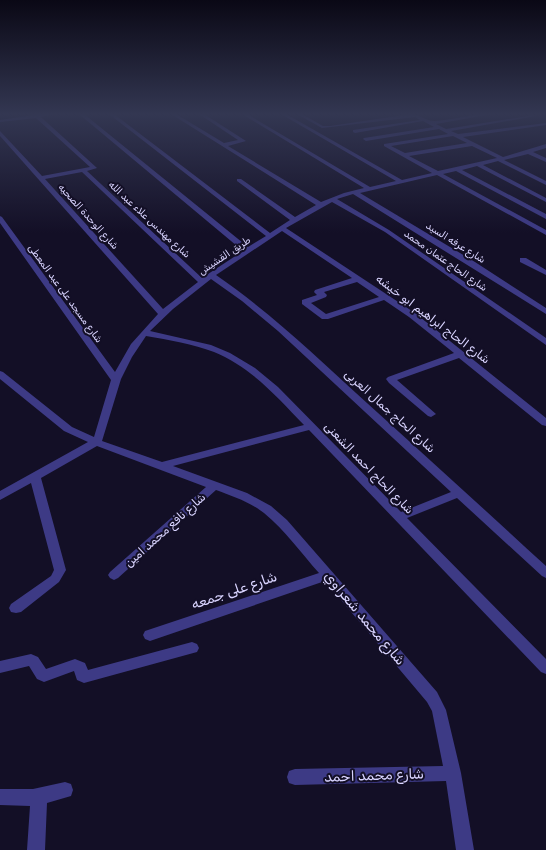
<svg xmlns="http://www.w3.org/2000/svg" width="546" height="850" viewBox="0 0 546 850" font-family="Rubik,'Noto Sans Arabic',sans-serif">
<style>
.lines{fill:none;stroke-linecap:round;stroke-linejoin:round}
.minor{fill:#3d3a85;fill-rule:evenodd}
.labels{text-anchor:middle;stroke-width:4;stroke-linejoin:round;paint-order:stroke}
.far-street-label{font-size:10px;fill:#d9d4ff;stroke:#130f26}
.street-label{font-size:12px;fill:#d9d4ff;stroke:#130f26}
.near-street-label{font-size:14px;fill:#d9d4ff;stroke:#130f26}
</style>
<rect width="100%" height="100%" fill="#130f26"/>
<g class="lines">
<!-- minor -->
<path class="minor" d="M33,114H53L41,117L97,168L87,171L202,278L243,251L79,114H84L248,247L266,236L109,114H114L270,233L290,220L237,181V179H241L295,217L316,205L171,114H176L224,143L238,140L199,114H204L246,141L228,146L321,202L344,193L364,188L242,114H247L370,187L396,181L281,114H286L402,180L432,173L384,146V144L448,134L439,129L366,141L363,139L364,138L434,127L423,121L355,133L353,132V130L420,120L415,117L322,128L297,114H302L323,126H330L411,114C419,114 426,121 434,121C453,120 473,113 492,114L436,124L446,129L534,115L536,116L451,131L458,134L546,123V125L463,137L503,157L546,144V148L533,152L546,158V162L528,154L504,160L546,181V185L498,161L483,165L546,198V202L477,166L462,170L546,214V219L456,171L443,174L546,230V235L437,175L360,193L475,262L546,308V314L353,194L337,199L389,230L546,338V345L385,232L332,202L286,228L415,313L546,418V426L542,425L459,358L397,380L436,414L431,417L428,416L389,383L386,379L388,377L454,353L409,317L384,300L328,319H322L302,304V300L317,295L314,292L315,290L352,278L282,231L216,275C271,313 318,358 367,403C427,457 486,511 546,566V578L542,576L457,498L407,518L546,659V674L541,672L309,430L173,466L247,493L271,506L287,520L437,692L446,710L461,773L474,850H456L446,781L295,785L289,783L287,777L289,771L295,769L443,766L432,711L427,702L325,581L150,641L145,639L143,635L145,631L319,573C301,553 285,530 264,513C250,502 232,496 216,490L118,578L114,580L110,578L108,575L110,572L206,487L97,446L41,478L66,570L59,582L21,612L16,613L11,612L9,608L11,604L51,576L54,570L31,483L0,500V491L88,442L64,431L0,379V371L3,372L72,427L94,437L111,380L0,223V216L2,217L115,372L131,344L158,314L0,136V131L42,176L90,167L36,118L0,122V120L33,115ZM453,136L467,143L405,153L391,146ZM472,146L497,158L438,171L409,156ZM82,172L198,282L163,309L45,179ZM211,279L242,301L278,331L451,492L401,512L278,387L255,368L230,353L211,345L150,331L173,309ZM357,282L379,297L326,314L311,303L326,297L327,295L324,292ZM146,336C169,340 193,344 214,352C251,367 277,397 304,425L162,462L102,441L121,379L132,357Z
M520,258H526L546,270V275L520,262Z
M192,642L197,644L199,648L197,652L84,683L77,680L74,671L44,682L37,679L29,666L0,673V661L31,654L38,657L46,669L75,659L85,663L88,670Z
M65,782L71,784L73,790L71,796L47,803L45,850H27L30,806L0,805V789H33Z"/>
</g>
<!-- sky -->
<linearGradient id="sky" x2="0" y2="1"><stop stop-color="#0a0815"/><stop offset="0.49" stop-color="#333752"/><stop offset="1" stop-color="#333752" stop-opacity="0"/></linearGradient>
<rect width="546" height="233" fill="url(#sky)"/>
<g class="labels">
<!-- far-street labels -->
<g class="far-street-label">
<text transform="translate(89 216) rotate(48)" y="4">شارع الوحدة الصحيه</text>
<text transform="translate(150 219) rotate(43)" y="4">شارع مهندس علاء عبد الله</text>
<text transform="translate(456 242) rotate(32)" y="4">شارع عرفه السيد</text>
<text transform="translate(224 255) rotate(-34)" y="4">طريق القشيش</text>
<text transform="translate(446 260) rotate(35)" y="4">شارع الحاج عتمان محمد</text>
<text transform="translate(66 293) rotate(54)" y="4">شارع مسجد على عبد المعطى</text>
</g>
<!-- street labels -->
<g class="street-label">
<text transform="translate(433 319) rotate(37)" y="4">شارع الحاج ابراهيم ابو خيشه</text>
<text transform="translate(390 411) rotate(42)" y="4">شارع الحاج جمال العربى</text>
<text transform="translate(369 468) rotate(46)" y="4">شارع الحاج احمد الشعنى</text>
<text transform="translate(165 530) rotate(-42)" y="4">شارع نافع محمد امين</text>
</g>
<!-- near-street labels -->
<g class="near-street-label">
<text transform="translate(234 590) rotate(-19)" y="5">شارع على جمعه</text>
<text transform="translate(365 618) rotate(50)" y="5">شارع محمد شعراوي</text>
<text transform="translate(374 775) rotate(-2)" y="5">شارع محمد احمد</text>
</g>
</g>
</svg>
